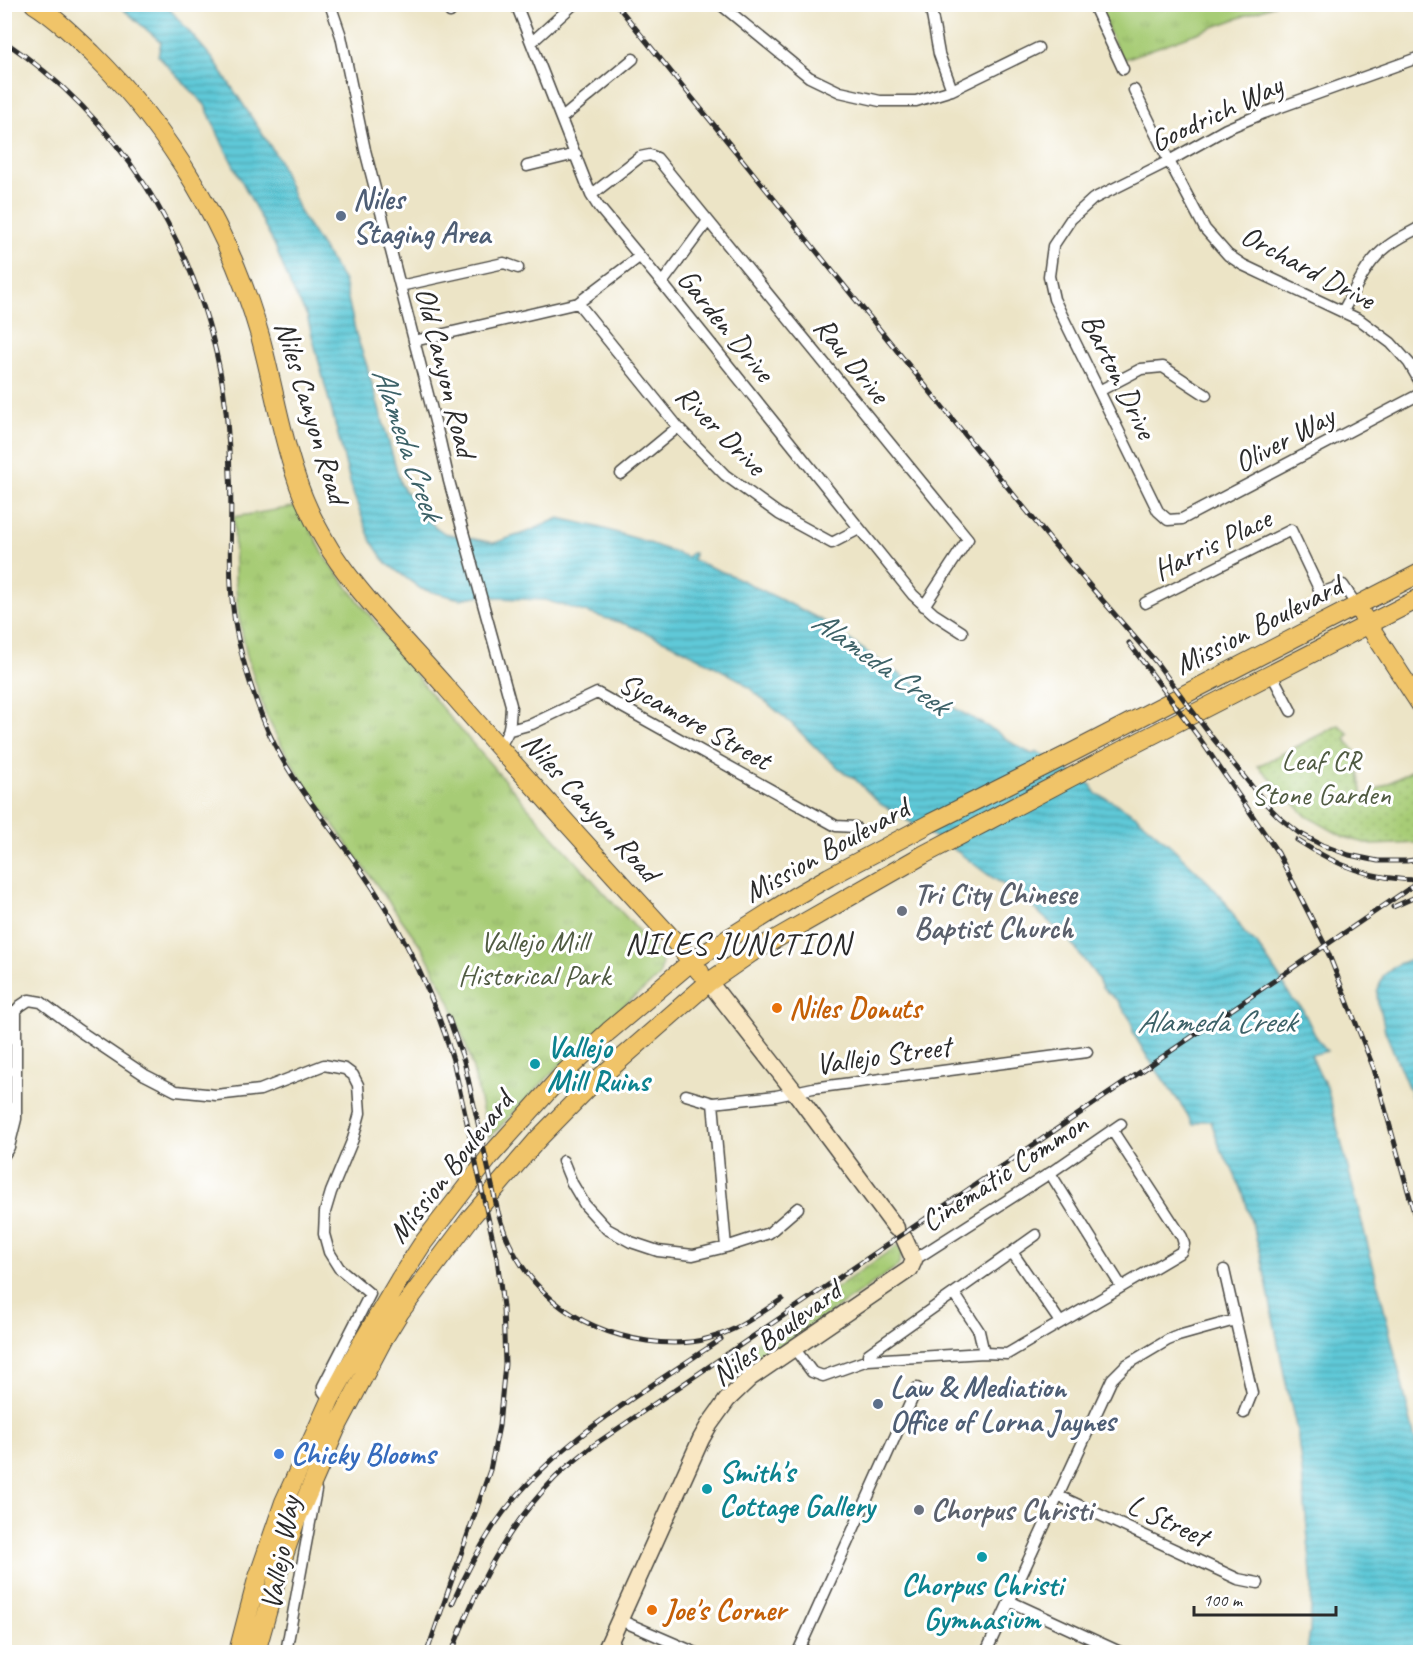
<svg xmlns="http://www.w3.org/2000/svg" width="1425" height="1657" viewBox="0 0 1425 1657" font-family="Caveat,sans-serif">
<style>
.grass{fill:url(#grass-tufts);stroke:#697c50;stroke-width:1.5}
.garden{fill:url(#garden-dots);stroke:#697c50;stroke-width:1.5}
.water{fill:url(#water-rules);stroke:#457a82;stroke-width:1.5}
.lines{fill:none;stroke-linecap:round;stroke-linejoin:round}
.street-casing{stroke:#484742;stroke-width:13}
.secondary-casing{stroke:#484742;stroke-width:19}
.primary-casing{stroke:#484742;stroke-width:20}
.street{stroke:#fff;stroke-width:10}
.secondary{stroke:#f9e7c3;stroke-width:16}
.primary{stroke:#f0c469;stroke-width:18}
.rail-casing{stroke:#2b2b2b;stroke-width:5}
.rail{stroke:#fff;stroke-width:3;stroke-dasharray:9;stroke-linecap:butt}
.service-dot{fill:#5c6f8a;stroke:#fff;stroke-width:2}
.worship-dot{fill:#6b7280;stroke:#fff;stroke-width:2}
.food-dot{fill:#e8710a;stroke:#fff;stroke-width:2}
.culture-dot{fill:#0f9aa8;stroke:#fff;stroke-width:2}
.shop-dot{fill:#3f7fe0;stroke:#fff;stroke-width:2}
.labels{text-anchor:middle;stroke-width:6;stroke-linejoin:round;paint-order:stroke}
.street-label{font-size:30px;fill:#2b2b2b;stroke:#fff}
.service-label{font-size:30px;font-weight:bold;fill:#4e5e75;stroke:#fff;text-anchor:start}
.park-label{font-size:30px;fill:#505b42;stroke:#fff}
.worship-label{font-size:30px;font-weight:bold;fill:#5b616d;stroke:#fff;text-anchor:start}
.food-label{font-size:30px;font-weight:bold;fill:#c56008;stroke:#fff;text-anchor:start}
.culture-label{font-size:30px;font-weight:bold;fill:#0d838f;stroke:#fff;text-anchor:start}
.shop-label{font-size:30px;font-weight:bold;fill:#366cbe;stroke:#fff;text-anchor:start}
.water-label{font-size:32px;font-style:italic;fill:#3d6268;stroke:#fff}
.neighbourhood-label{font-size:32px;letter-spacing:1.5px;fill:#2b2b2b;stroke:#fff}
</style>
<defs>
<pattern id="grass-tufts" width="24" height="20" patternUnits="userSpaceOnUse" patternTransform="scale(1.5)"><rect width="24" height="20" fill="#a7cc76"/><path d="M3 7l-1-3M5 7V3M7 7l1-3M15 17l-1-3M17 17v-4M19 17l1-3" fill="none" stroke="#90af66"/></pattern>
<pattern id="garden-dots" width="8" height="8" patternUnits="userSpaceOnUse" patternTransform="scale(1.5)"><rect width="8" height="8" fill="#a7cc76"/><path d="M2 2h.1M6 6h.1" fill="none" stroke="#90af66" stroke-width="1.8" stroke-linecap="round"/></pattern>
<pattern id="water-rules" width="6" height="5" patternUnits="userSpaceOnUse" patternTransform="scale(1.5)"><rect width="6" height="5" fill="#5fc9d8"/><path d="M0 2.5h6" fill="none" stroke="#4fa3af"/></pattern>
</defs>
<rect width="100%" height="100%" fill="#fff"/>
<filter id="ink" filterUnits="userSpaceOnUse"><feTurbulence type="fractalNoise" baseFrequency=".0167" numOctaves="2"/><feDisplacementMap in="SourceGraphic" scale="12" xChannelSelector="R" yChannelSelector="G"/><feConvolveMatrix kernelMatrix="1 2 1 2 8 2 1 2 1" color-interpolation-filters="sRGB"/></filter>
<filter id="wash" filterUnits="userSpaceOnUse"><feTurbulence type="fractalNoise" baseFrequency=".008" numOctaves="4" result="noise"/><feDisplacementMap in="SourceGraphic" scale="24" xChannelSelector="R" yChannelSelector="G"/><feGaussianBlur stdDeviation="1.35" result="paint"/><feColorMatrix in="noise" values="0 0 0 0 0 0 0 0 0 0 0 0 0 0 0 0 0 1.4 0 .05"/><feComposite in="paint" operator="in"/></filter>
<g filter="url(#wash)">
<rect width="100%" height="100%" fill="#ece4c6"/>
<!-- grass -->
<path class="grass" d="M1102,4L1275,5L1122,60L1098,7Z
M299,506L326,559L441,707L552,835L653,947L660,956L662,966L659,977L627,1003L558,1067L489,1138L470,1057L451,1004L423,949L308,790L279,741L265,713L247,656L239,619L235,578L234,517Z
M898,1245L902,1253L898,1266L758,1362L749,1348Z"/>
<!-- garden -->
<path class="garden" d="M1339,725L1349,734L1345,739L1355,751L1363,797L1420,766V843L1372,845L1344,837L1306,816L1258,766Z"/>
<!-- water -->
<path class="water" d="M118,5H166L213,59L237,95L278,158L300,213L344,281L356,334L367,366L401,485C408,494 413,504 422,511L424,518L444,533L494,543L530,531L559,518L594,526L641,540L687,557L692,553H694L693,560L735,577L798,608L823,621L888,667L915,683L931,695L997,732C1008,741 1020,748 1032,754L1038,752L1091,785L1096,794L1112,801L1135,815L1171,846L1209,883L1224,900L1245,934L1257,944L1283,983L1292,999L1302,1008L1315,1035L1327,1051L1311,1055L1320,1075L1327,1087L1383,1304L1420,1460V1652H1307L1310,1630L1312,1585L1302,1471L1297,1431L1285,1379L1261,1255L1243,1193L1232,1169L1221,1151L1211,1121H1201L1193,1125L1184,1109L1148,1058L1133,1033L1132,1022L1118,1001L1102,988L1097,977L1068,939L1019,895L987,874L958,852L879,803L853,777L846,774L820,752L792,724L740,680L679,647L628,625L545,600L496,598L489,594L460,599L421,589L386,563L371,541L353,493L307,316L291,287L275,246L223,145L205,105L158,56L161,42Z
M1417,957L1420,958V1116L1385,1031L1381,1011L1378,1006L1377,992L1383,976L1398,964Z"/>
</g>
<g filter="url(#ink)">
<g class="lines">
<defs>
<path id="street" d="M330,4L341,36L365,150L440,441L449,481L511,705C510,723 511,733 498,747
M516,4L591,195L598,206L662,283L913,595L934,614L962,632
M720,4L809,77L840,92L880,101H916L952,90L1038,48
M930,4L939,54L952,90
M1093,4L1123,69
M450,12L456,4
M532,42L574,4
M1420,57L1264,113L1226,129L1169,161L1093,199L1071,219L1053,246L1049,276L1054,299L1158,511L1168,520L1182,519L1420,394
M1134,90L1169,161L1205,229L1228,255L1243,265L1360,320L1391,343L1409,363L1420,382
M562,118L633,59
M527,166L576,154
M591,195L640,157L650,155L657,158L968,539L924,606
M662,283L708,221
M400,286L504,263L518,268
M578,303L678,427L725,475L779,514L832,543L859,529
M1343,311C1356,288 1366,262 1388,246C1398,238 1410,233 1420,227
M414,341L578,303L639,257
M1099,391L1141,369L1163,367L1206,395
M621,474L678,427
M1145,603L1291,530L1321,593L1343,585L1357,606
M1272,675L1291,711
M510,730L532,724L597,693L836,826L855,827
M686,1095L713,1103L776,1096L813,1088L1087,1052
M713,1103L726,1247
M4,1155L9,1147L16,1119V1011L20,1006L29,1000L41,1002L78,1030L145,1075L176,1091L216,1095L260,1090L324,1065L345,1069L353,1075L358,1085L360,1113L353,1139L331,1192L325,1212L324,1234L329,1252L339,1268L370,1294L323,1386V1391L330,1400L331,1404
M563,1161L572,1183L585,1205L607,1229L631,1242L658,1251L693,1255L726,1247L769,1233L798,1208
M1050,1173L1121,1286
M1012,1252L1060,1322
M914,1260L1050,1173L1121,1124
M1224,1270L1252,1393L1244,1413
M954,1293L979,1331L984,1353
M794,1348L812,1372L823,1376L868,1360L984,1353L1007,1354L1181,1252L1184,1244L1182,1237L1112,1130
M868,1360V1354L1036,1235
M1059,1496L1238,1579L1258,1583
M1009,1601L1120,1652
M620,1620L694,1652
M286,1652L316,1490
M798,1652L917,1388
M986,1652L1112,1379L1126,1365L1168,1340L1178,1336L1235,1320"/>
<path id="secondary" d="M709,982L795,1092L896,1228
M605,1652L701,1439L709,1425L727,1400L750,1378L910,1269L914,1260L904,1238"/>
<path id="primary" d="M34,4C55,17 74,36 92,53C171,131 230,230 260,336C273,383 280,431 296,477C304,503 317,528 331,551C361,597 407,643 444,685C521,773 599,859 678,945L700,972
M1362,615L1420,704
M238,1652L256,1583L284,1502L330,1400L360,1346L399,1280L423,1243L491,1155L566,1071L609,1031L691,962L794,897L829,877L931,823L1073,752L1420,573
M256,1652L279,1570L295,1523L337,1427L384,1338L400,1312L472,1216L538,1139L589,1087L709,982L751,953L923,855L1119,752L1420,598"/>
</defs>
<!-- street casing -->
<use href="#street" class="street-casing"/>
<!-- secondary casing -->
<use href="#secondary" class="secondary-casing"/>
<!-- primary casing -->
<use href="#primary" class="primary-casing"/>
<!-- street -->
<use href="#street" class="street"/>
<!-- secondary -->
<use href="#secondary" class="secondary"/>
<!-- primary -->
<use href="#primary" class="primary"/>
<defs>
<path id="rail" d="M616,4L1052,542L1156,662L1211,736L1267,805L1279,817L1299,833L1322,845L1349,855L1378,861H1407L1420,859
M4,41C118,118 194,238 220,371C227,405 229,440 230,475C233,519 227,564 233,608C237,646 249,683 263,719C285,776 326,820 360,869C401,927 433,992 453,1060L497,1258L503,1307L505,1364L499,1426L490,1470L427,1652
M1129,643L1200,739L1278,853L1325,945L1374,1069L1420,1234
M1297,840C1337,866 1372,880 1420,880
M1393,907L1420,895
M448,1016L464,1061L498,1212C518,1285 573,1330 647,1341C668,1344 690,1344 710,1338C737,1331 759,1314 782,1299
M452,1604C464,1577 477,1552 493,1527C547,1446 642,1393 721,1339
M452,1652C477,1586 505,1529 555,1478C567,1466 581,1456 594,1445L1420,881"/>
</defs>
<!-- rail casing -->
<use href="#rail" class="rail-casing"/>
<!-- rail -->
<use href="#rail" class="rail"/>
</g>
</g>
<!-- markers -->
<g class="service-dot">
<circle cx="341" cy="216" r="6"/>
<circle cx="878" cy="1404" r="6"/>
</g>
<g class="worship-dot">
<circle cx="902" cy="911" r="6"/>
<circle cx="919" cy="1510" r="6"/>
</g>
<g class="food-dot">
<circle cx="777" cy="1008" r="6"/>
<circle cx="652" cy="1610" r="6"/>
</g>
<g class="culture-dot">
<circle cx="535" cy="1064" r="6"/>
<circle cx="707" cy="1489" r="6"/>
<circle cx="982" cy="1557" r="6"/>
</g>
<circle class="shop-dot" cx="279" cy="1454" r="6"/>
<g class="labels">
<!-- street labels -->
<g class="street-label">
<text transform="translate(1216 113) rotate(-25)" y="10">Goodrich Way</text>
<text transform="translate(1308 267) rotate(28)" y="10">Orchard Drive</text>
<text transform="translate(726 325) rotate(51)" y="10">Garden Drive</text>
<text transform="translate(852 360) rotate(51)" y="10">Rau Drive</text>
<text transform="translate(446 372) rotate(76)" y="10">Old Canyon Road</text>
<text transform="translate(1119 376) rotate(64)" y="10">Barton Drive</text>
<text transform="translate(312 412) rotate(73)" y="10">Niles Canyon Road</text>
<text transform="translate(721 430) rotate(45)" y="10">River Drive</text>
<text transform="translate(1284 439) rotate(-28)" y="10">Oliver Way</text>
<text transform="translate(1212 544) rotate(-26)" y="10">Harris Place</text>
<text transform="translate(1258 625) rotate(-27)" y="10">Mission Boulevard</text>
<text transform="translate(695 721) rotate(29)" y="10">Sycamore Street</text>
<text transform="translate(591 807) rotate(48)" y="10">Niles Canyon Road</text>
<text transform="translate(826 850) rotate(-29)" y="10">Mission Boulevard</text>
<text transform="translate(883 1055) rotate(-8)" y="10">Vallejo Street</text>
<text transform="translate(450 1167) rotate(-52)" y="10">Mission Boulevard</text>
<text transform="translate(1004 1172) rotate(-33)" y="10">Cinematic Common</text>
<text transform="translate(776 1333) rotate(-37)" y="10">Niles Boulevard</text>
<text transform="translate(1168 1520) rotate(25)" y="10">L Street</text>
<text transform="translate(280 1553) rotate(-80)" y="10">Vallejo Way</text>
</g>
<!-- service labels -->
<g class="service-label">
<text x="353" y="209">Niles<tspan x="353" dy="34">Staging Area</tspan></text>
<text x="890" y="1397">Law &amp; Mediation<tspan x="890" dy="34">Office of Lorna Jaynes</tspan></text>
</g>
<!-- park labels -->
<g class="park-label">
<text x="1321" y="770">Leaf CR<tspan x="1321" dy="34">Stone Garden</tspan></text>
<text x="534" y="951">Vallejo Mill<tspan x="534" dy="34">Historical Park</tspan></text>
</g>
<!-- worship labels -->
<g class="worship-label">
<text x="914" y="904">Tri City Chinese<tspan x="914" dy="34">Baptist Church</tspan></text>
<text x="931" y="1520">Chorpus Christi</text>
</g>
<!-- food labels -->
<g class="food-label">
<text x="789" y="1018">Niles Donuts</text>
<text x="664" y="1620">Joe's Corner</text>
</g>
<!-- culture labels -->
<g class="culture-label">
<text x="547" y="1057">Vallejo<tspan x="547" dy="34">Mill Ruins</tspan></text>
<text x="719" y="1482">Smith's<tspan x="719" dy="34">Cottage Gallery</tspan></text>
<text x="982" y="1595" text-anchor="middle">Chorpus Christi<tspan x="982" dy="34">Gymnasium</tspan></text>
</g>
<!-- shop labels -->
<g class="shop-label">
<text x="291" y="1464">Chicky Blooms</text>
</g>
<!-- water labels -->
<g class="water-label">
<text transform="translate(408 443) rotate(71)" y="11">Alameda Creek</text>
<text transform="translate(881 662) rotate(35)" y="11">Alameda Creek</text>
<text x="1216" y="1032">Alameda Creek</text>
</g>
<!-- neighbourhood labels -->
<g class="neighbourhood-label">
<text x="738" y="954">NILES JUNCTION</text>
</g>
</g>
<!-- margin -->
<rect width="1425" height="1657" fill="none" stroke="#fff" stroke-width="24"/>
<!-- scale -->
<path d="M1194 1606v9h142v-9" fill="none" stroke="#2b2b2b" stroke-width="3"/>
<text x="1203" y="1606" font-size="18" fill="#2b2b2b" stroke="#ffffff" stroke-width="4.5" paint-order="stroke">100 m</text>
</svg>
